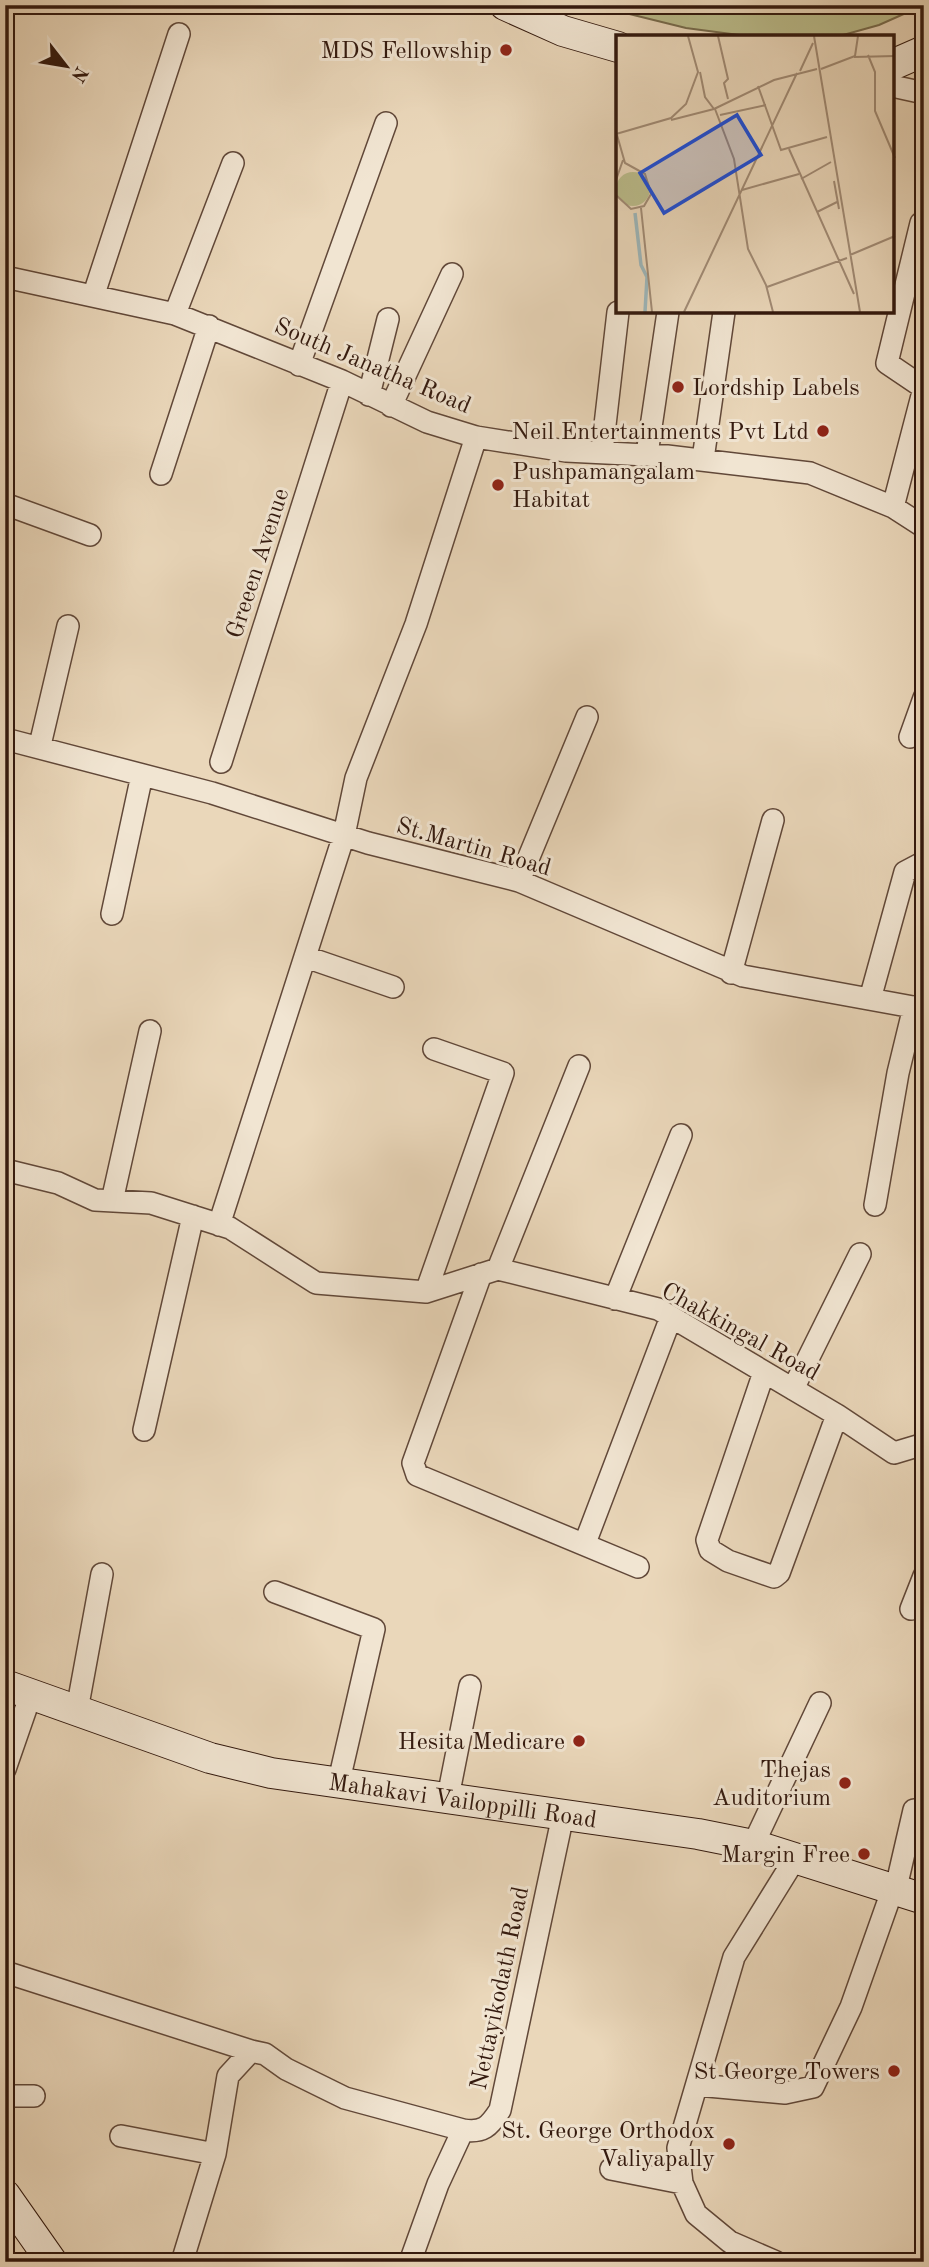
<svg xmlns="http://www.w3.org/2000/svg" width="929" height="2267" viewBox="0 0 929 2267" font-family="'Old Standard TT',serif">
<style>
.pitch{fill:#bbbd8c;stroke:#776b4d;stroke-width:2}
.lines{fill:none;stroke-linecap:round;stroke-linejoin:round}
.street-casing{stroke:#614839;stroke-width:24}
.secondary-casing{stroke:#33190e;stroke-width:32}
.street{stroke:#f1e5d2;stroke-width:21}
.secondary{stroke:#f1e5d2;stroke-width:30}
.poi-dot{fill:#8f2418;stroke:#f1e5d2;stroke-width:2.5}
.labels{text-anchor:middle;stroke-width:6;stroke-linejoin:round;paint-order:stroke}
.poi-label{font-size:24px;fill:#33190e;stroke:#f1e5d2;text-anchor:end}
.street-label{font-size:24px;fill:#33190e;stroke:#f1e5d2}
.inset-river{fill:none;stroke:#9db7bb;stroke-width:3.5}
.inset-road{fill:none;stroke:#a18b75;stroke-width:2}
.view{fill:#1d4ed8;fill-opacity:0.15;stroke:#1d4ed8;stroke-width:3.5}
.inset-edge{fill:none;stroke:#33190e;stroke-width:3.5}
</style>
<rect width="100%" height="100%" fill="#ead7ba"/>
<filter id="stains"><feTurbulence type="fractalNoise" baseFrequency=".00286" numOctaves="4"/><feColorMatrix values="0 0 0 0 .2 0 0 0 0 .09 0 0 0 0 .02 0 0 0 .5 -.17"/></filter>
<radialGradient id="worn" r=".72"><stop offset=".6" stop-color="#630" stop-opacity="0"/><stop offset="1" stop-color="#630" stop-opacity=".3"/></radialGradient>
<!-- pitch -->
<path class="pitch" d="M593,5H924L879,25L836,37H754L686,28Z"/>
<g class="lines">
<defs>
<path id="street" d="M892,86L924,93
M5,277L175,314L342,381L427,422L476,437L566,451L667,456L810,473L893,507L924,527
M94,294L179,34
M175,314L233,163
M299,365L386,123
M369,395L388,319
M391,406L452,274
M602,451L618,312
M647,454L668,312
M703,459L724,312
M161,474L209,326
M5,504L90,535
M893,507L924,388L887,363L921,223
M910,737L924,698
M5,739L212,793L368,843L519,881L743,976L924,1009
M40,745L68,626
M221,762L342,381
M519,881L587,717
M112,914L142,775
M306,957L393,987
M731,973L773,820
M870,999L905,872L924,862
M5,1170L58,1183L95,1200L151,1203L230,1228L316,1283L426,1292L498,1269L658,1309L837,1415L894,1453L924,1444
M112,1201L150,1031
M875,1205L898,1073L914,1007
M219,1225L344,835L356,778L416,624L476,437
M498,1269L579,1066
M481,1274L413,1463L417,1475L638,1567
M426,1292L503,1073L434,1049
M615,1299L681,1135
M764,1372L707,1540L710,1550L728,1561L774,1577L779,1573L837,1415
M793,1389L860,1254
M144,1430L193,1216
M585,1543L671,1317
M275,1592L374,1629L338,1785
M911,1609L924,1576
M77,1710L102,1574
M5,1769L31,1694
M448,1797L470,1686
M753,1845L820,1703
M895,1892L914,1810
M5,1972L251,2051
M697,2085L785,2093L813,2087L851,2007L892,1891
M5,2096H34
M121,2136L215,2154L228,2076L251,2051L265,2054L286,2069L345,2098L463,2130
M611,2169L682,2183
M182,2262L215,2154
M410,2262L438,2184L463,2130C483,2133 489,2127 500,2110L563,1815
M776,2262L730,2242L696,2214L682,2183L678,2148L734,1957L796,1857"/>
<g id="secondary">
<path d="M505,5L563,31L618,47"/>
<path d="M892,65L924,51"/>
<path id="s1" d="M5,1685L210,1758L271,1773L698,1834L753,1845L924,1899"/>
<path d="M5,2195L52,2262"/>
</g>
</defs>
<!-- street casing -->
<use href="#street" class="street-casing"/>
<!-- secondary casing -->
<use href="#secondary" class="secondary-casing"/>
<!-- street -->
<use href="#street" class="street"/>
<!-- secondary -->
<use href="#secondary" class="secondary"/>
</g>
<!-- markers -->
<g class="poi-dot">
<circle cx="506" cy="50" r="7"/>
<circle cx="678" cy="387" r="7"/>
<circle cx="823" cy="431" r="7"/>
<circle cx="498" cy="485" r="7"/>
<circle cx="579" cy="1741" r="7"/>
<circle cx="845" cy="1783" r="7"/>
<circle cx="864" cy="1854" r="7"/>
<circle cx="894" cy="2071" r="7"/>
<circle cx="729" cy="2144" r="7"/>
</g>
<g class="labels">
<!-- poi labels -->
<g class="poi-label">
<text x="492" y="58">MDS Fellowship</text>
<text x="692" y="395" text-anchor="start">Lordship Labels</text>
<text x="809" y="439">Neil Entertainments Pvt Ltd</text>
<text x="512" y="479" text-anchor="start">Pushpamangalam<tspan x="512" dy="28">Habitat</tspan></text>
<text x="565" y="1749">Hesita Medicare</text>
<text x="831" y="1777">Thejas<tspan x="831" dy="28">Auditorium</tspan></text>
<text x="850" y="1862">Margin Free</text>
<text x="880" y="2079">St George Towers</text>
<text x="715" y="2138">St. George Orthodox<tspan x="715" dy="28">Valiyapally</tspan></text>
</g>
<!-- street labels -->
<g class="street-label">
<text transform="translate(373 365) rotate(23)" y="8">South Janatha Road</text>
<text transform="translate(257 563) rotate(-72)" y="8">Greeen Avenue</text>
<text transform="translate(474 846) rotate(16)" y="8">St.Martin Road</text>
<text transform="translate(741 1331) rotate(29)" y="8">Chakkingal Road</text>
<text dy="8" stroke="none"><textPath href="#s1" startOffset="474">Mahakavi Vailoppilli Road</textPath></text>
<text transform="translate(499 1988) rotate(-78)" y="8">Nettayikodath Road</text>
</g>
</g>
<!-- overview -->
<g transform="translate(616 35)">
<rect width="278" height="278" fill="#ead7ba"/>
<path d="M0 154a17 17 0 1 1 34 0a17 17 0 1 1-34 0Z" fill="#bbbd8c"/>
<path class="inset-river" d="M19,178L25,230L31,242L29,277"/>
<path class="inset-road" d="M102,1L112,44L108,48L112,64M198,1L244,277M252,20L259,37V76L279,123M238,22L279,21M205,34L239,21L242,1M184,36L197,8M84,37L89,62L98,74M142,51L165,115L211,102M98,74L158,45L201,34M99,74L118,124L132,214L150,250L157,277M104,80L150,70M55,85L98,74M0,99L55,83L70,69L82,37L72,1M173,114L238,259M185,144L215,127M0,145L7,125M218,146L223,174M126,155L183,139M0,160L15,174L28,171L35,159L29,139L9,128L1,100M25,173L36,277M201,177L221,167M234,220L279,201M151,252L231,223M68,277L181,38"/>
<path class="view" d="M121,80L145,120L48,178L24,138Z"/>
<rect width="278" height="278" class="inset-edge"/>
</g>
<!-- margin -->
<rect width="929" height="2267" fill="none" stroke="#ead7ba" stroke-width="28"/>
<rect x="7" y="7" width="915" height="2253" fill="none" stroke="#33190e" stroke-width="3.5"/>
<rect x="14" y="14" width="901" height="2239" fill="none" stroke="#33190e" stroke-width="2"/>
<!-- north arrow -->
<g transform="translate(66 66) rotate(121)" stroke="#f1e5d2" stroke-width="5" paint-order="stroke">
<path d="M0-5L12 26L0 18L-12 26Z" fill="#33190e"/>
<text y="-10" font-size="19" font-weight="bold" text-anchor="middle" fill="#33190e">N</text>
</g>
<rect width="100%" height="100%" filter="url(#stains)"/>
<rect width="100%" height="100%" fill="url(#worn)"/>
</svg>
